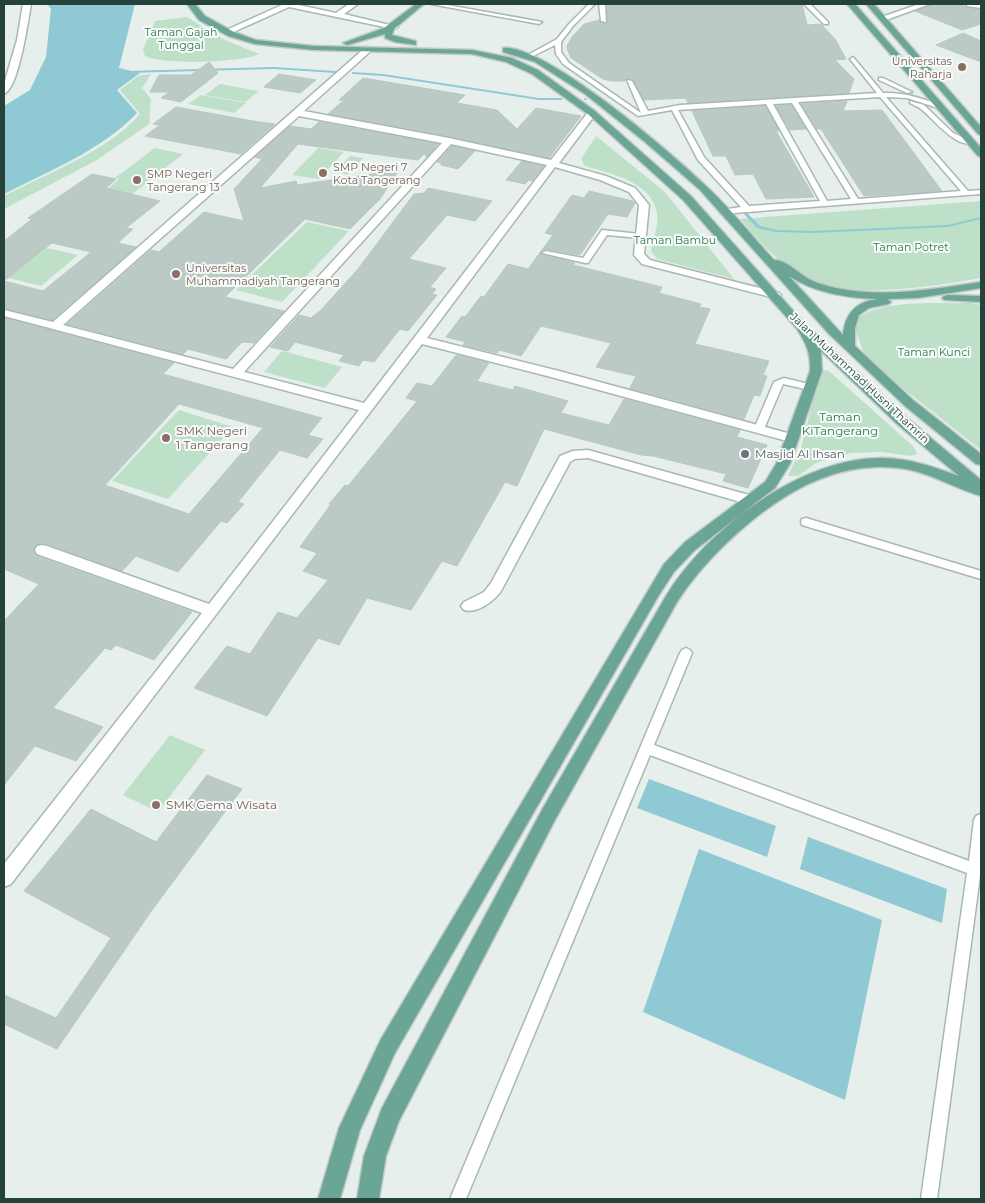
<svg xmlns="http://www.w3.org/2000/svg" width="985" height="1203" viewBox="0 0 985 1203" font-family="Montserrat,sans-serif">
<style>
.green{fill:#bfe0c8}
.water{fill:#8ec9d4}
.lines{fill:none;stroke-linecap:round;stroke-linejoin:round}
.stream{fill:#8ec9d4;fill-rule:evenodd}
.building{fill:#bbcac4;stroke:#b8c9c2;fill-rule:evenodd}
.lane-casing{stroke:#a8b8b2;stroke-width:3}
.street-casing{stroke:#a8b8b2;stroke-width:3}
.primary-casing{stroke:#c2cac8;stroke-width:3}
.lane{fill:#fff;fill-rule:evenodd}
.street{fill:#fff;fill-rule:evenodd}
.primary{fill:#6aa596;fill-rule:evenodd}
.education-dot{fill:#8d6e63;stroke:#f7fbf9;stroke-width:2}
.worship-dot{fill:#6b7280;stroke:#f7fbf9;stroke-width:2}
.labels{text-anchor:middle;stroke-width:4;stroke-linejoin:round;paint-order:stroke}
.far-park-label{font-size:11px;fill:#2d7a4b;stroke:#f7fbf9}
.far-education-label{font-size:11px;fill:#785e54;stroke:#f7fbf9;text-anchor:start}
.far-street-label{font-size:11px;fill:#24423a;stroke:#f7fbf9}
.park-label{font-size:12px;fill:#2d7a4b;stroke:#f7fbf9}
.education-label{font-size:12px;fill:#785e54;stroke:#f7fbf9;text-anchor:start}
.worship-label{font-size:12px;fill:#5b616d;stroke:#f7fbf9;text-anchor:start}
</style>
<rect width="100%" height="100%" fill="#e6efeb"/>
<!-- green -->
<path class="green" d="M187,17L223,39L259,54C241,63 163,65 145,56L143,50L155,21Z
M151,74L142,88L151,99L149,124L97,160L4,209V196C47,173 107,152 140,114L120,90L138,76Z
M220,84L259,91L245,102L205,95Z
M201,95L246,103L234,113L188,104Z
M596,136L665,192L734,279L657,259L651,251C653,240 659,224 657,213C651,181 611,174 585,166L581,159Z
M155,148L183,154L126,199L103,193L119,179L115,178Z
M318,148L344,152L319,179L292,175Z
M350,156L363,158L348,175L335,172Z
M981,201V278C934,286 848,301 804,278C778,264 759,240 740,219Z
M307,222L349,231L282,302L236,290Z
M47,248L78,255L41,286L8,278Z
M970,303L981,305V450L866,359L856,331L857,319C880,299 939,304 970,303Z
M282,351H283L342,367L325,388L264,372Z
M822,370L829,371L914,447L917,454L910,456L882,452L851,453L816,463L798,476H788L802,445L819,374Z
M179,410L233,427L168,499L112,481Z
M170,735L205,750L158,812L123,795Z"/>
<!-- water -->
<path class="water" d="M47,4H135L119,68L140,73L117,90L137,113C102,150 49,171 4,194V106L30,90L46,57L51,9Z
M649,779L776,826L767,857L637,808Z
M808,837L947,889L942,923L800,869Z
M699,849L882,920L845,1100L643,1012Z"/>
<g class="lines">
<!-- stream -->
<path class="stream" d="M274,67L335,71L337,72L335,73L274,69L126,73L124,72L126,71Z
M352,72L383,74L539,98H561L563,99L561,100H539L383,76L353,74H352Z
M584,98L588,99L584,100Z
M744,212H746L760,226L776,230L813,231L948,225L981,217V219L948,227L813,233L776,232L757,228L744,214Z"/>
</g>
<!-- building -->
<path class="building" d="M607,4H802L807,25L821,24L835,39L846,59L835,60L854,79L849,93L688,103L686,98L644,100L632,79L627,78L625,81H611L603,79L571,58L568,51L567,46L572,37L584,24L599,20L601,23H607Z
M932,4H956L981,10V24L962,30L915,11Z
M963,33L981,41V62L936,45Z
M209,62L218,73L181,102L161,98L169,92H150L159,75H191Z
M279,74L316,80L300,93L264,87Z
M363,78L465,95L457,103L497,110L517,129L536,108L581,116L549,158L449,136L328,114L343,101L339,100Z
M847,101L843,111L882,110L942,191L864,196L821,129H817L801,104Z
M791,105L806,129L790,130L776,106Z
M765,106L779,131H776L814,197L766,199L753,174L735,175L726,156H713L692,111Z
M176,107L253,121L275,124L241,154L145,136L160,125L153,124Z
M319,122L438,144L427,157L424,154L418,160L298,144L260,188L296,181L297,185L399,170L380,199L350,229L305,219L225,297L284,311L254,343L242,342L226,359L188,349L183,354L67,324L151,250L159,252L204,212L244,221L234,189L262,159L255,157L290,126L311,129Z
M452,146L475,151L458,169L441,165V163L437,162Z
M522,161L544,166L532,181L529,180L525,184L506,180Z
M92,174L116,179L106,188L160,201L126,228L133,229L118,243L136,247L52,320L4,308V281L43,291L91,252L52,243L4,281V241L32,219L28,218Z
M428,188L492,201L475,221L447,215L409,259L446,268L430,287L436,289L432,294L437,295L408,331L400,329L374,362L363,360L359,366L339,361L344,355L295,342L288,351L270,347L299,315L311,318L321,310L358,269L414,194L424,193Z
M589,191L633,201L635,203L627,217L608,214L580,255L546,249L541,251L540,254L575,263L573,265L662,287L659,293L701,304L699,307L710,309L695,344L769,361L763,375L767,376L760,396L754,395L744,419L630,388L636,376L596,367L611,343L541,326L521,356L499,350L497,353L463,345L465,342L446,337L462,316L465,317L481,296L484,297L508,264L528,269L553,235L545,233L572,195L584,198Z
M4,318L174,363L163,374L322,418L308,435L323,439L307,458L280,450L238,502L244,504L227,523L221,521L178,572L136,556L122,571L48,544L42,543L35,545L33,551L36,556L192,612L154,660L116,645L111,650L105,648L53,708L103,727L76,761L35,746L4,785V621L39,584L4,569ZM179,404L263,428L189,514L105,485Z
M456,355L489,363L477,381L513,390L515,386L568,401L561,413L609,425L624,399L740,430L737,437L767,445L748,488L723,481L726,474L653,456L641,455L544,429L517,486L505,482L457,566L442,561L411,610L367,598L339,645L318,638L267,716L194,688L227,646L250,654L278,612L297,618L328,580L303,571L317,553L300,547L331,504H329L345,485L348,486L417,401L406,398L417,383L432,386Z
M207,775L242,789L152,910L57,1049L4,1024V995L56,1018L111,938L24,891L91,809L156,842Z"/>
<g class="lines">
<defs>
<path id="lane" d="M431,4H442L542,22L539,24Z
M589,4H595L573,26L561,42V52L569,63L641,113L627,80L632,81L648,111L680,105L877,93L850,59L853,57L883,93C904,92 921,98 940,105L941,106L938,108L907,98L886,97L968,191L981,190V194L721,214V210L741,207L698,160L672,110L638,116L563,64L556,54L555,45L531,57L526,56L557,39L569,24ZM880,97L961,191L858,199L798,102ZM792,103L851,199L827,201L773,104ZM766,104L820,201L749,206L704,157L678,110Z
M599,4H605L606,22L601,21Z
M804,4H810L828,22V24H824Z
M879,78H883L912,92L907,93L879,80Z
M910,101L924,105L953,133L973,142C958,151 932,117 921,109C918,106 913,105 910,103Z
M602,230L640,234L644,236L640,238L607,235L588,263H585L542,253L546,251L583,258Z
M784,378L813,385L815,387L810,390L783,384L764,429L762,431H756L754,429L774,382Z
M806,518L981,571V579L802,525L801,522L802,519Z
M686,648L690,650L692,653L654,745L969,861L974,820L976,816L981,814V868L937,1199H921L967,873L650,755L466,1199H450L680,653L682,650Z"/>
<path id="street" d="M23,4H31C28,21 19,88 4,94V84L17,40Z
M284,4H294L336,13L349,4H358L344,14L398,27L394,29L289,7L229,34L222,32Z
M919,4H930L886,20L879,18Z
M966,4H981V8L967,6Z
M366,47L373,49L304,111L449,138L551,160L589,111H595V115L559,163L606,176L635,188L649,205L644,254L650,260L779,293L781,295L775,298L642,264L634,255L639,205L629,192L600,180L555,167L427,338L559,371L791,434L797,438L791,442L551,377L422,344L11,884L4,887V864L202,613L37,554L35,550L37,546L42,545L47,546L209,604L359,410L4,316V310L53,322ZM299,116L442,143L233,369L63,325ZM451,144L547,165L364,403L244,372Z
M588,450L756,497L758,500L756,503L751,505L588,458L575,459L570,462L501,591C494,601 477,614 464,610L461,606L464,602L484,592L491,583L560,456L573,451Z"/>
<path id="primary" d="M187,4H195L205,16L234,32L256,40L314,46L472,50L512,58L538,70L595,111L691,196L806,325L907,418L981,480V496C953,488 928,471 898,468C872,465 845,469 820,479C768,499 705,557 676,604L555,820L399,1121L386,1156L379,1199H357L364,1156L382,1108L543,808L666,596C706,530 801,457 882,458C909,458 934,467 959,476L897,424L821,351L822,371L790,464L775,488L695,550L674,572L659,595L395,1053L360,1130L340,1199H318L339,1128L381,1039L664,564L685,542L765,482L776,464L810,371C811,354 806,343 797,329L683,200L589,115L532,74L506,62L472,54L314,50L255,44L228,36L199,20Z
M416,4H424L394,29L392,35L416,41V45L395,42L385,38V34L347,45L343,43L384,28Z
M847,4H855L981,148V157L978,156Z
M866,4H874L981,127V135L978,134Z
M503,48C544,43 673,154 705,185C730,208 751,235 774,260C786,259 800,275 811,280C819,284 828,286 836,288C885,298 933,289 981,282V288L918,298L888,299L891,302L889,304L869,308L859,315L855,328V346L913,400L981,454V465L976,464L905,406L829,334L699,189L645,142L585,94L535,62L503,52ZM789,276C815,293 847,298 877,299C856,302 845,313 843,335Z
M948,295L981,296V302L944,300L942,298L944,296Z"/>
</defs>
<!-- lane casing -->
<use href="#lane" class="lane-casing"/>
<!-- street casing -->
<use href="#street" class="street-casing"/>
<!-- primary casing -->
<use href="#primary" class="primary-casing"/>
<!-- lane -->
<use href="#lane" class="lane"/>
<!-- street -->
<use href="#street" class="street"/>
<!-- primary -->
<use href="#primary" class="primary"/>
</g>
<!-- markers -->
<g class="education-dot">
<circle cx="962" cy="67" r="5"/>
<circle cx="323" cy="173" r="5"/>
<circle cx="137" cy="180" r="5"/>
<circle cx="176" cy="274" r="5"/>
<circle cx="166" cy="438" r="5"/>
<circle cx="156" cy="805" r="5"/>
</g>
<circle class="worship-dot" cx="745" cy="454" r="5"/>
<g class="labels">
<!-- far-park labels -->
<g class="far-park-label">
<text x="181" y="36">Taman Gajah<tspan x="181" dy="13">Tunggal</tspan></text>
<text x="675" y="244">Taman Bambu</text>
<text x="911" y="251">Taman Potret</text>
<text x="934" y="356">Taman Kunci</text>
</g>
<!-- far-education labels -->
<g class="far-education-label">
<text x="952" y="65" text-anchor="end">Universitas<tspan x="952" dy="13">Raharja</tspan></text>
<text x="333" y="171">SMP Negeri 7<tspan x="333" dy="13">Kota Tangerang</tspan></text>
<text x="147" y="178">SMP Negeri<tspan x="147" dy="13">Tangerang 13</tspan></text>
<text x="186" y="272">Universitas<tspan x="186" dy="13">Muhammadiyah Tangerang</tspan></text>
</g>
<!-- far-street labels -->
<g class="far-street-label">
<text transform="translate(860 378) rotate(43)" y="4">Jalan Muhammad Husni Thamrin</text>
</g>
<!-- park labels -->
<g class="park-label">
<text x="840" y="421">Taman<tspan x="840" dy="14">KiTangerang</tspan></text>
</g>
<!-- education labels -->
<g class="education-label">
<text x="176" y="435">SMK Negeri<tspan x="176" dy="14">1 Tangerang</tspan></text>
<text x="166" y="809">SMK Gema Wisata</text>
</g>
<!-- worship labels -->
<g class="worship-label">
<text x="755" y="458">Masjid Al Ihsan</text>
</g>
</g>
<!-- border -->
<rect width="985" height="1203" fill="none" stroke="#24423a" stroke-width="10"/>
</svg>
